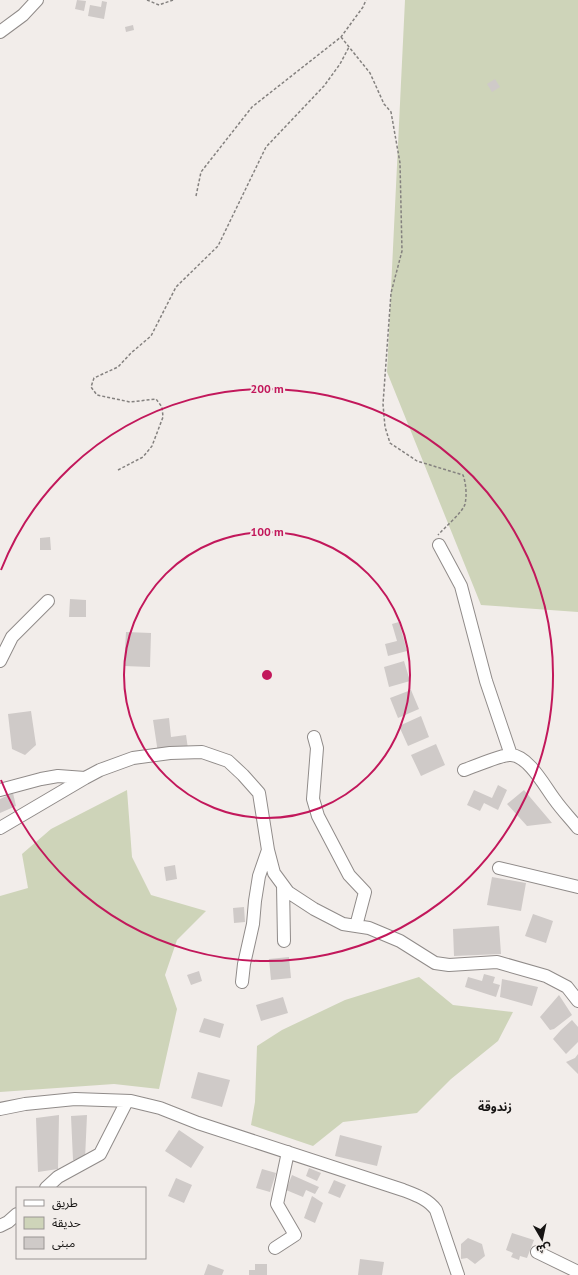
<svg xmlns="http://www.w3.org/2000/svg" width="578" height="1275" viewBox="0 0 578 1275" font-family="'PT Sans','Noto Sans Arabic',sans-serif">
<style>
.green{fill:#ced4b9}
.building{fill:#cfcac8}
.lines{fill:none;stroke-linecap:round;stroke-linejoin:round}
.minor-casing{stroke:#908b89;stroke-width:14}
.path{stroke:#84817f;stroke-width:1.5;stroke-dasharray:3 2;stroke-linecap:butt}
.minor{stroke:#fff;stroke-width:12}
.ring{fill:none;stroke:#c2185b;stroke-width:2}
.labels{text-anchor:middle;stroke-width:4;stroke-linejoin:round;paint-order:stroke}
.quarter-label{font-size:12px;font-weight:bold;fill:#161413;stroke:#f2edea}
.centre{fill:#c2185b;stroke:#f2edea;stroke-width:2}
.ring-label{font-size:12px;text-anchor:middle;font-weight:bold;fill:#c2185b;stroke:#f2edea;stroke-width:4;stroke-linejoin:round;paint-order:stroke}
</style>
<rect width="100%" height="100%" fill="#f2edea"/>
<!-- green -->
<path class="green" d="M405,0H578V612L481,605L387,372Z
M127,790L132,857L151,895L206,911L177,940L165,975L177,1009L159,1089L114,1084L0,1092V896L28,888L22,854L51,829Z
M419,977L453,1005L513,1012L498,1041L451,1079L417,1113L343,1122L313,1146L251,1125L255,1102L257,1046L282,1030L345,1000Z"/>
<!-- building -->
<path class="building" d="M77,0L86,1L84,11L75,9Z
M102,1L107,2L104,19L88,16L90,5L101,7Z
M133,25L134,30L126,32L125,27Z
M495,79L500,87L492,92L487,84Z
M50,537L51,550H40V538Z
M70,599L86,600V617H69Z
M399,622L407,651L388,656L385,644L397,641L392,624Z
M126,632L151,633L150,667L124,666Z
M404,661L410,681L389,687L384,667Z
M411,690L419,709L398,718L390,698Z
M31,711L36,745L25,755L12,749L8,714Z
M421,716L429,737L408,746L399,726Z
M169,718L171,737L186,735L188,749L158,753L153,720Z
M436,744L445,765L421,776L411,755Z
M498,785L507,790L498,810L484,803L480,811L467,805L474,790L492,798Z
M524,790L552,823L527,826L507,804Z
M13,793L16,806L0,813V799Z
M175,865L177,879L166,881L164,867Z
M492,877L526,883L521,911L487,905Z
M244,907L245,922L234,923L233,908Z
M533,914L553,921L546,943L525,936Z
M499,926L501,954L454,956L453,929Z
M289,957L291,978L271,980L269,959Z
M199,971L202,981L191,985L187,975Z
M484,974L495,977L493,983L500,985L496,997L465,987L468,977L482,981Z
M502,979L538,987L532,1006L500,997Z
M559,995L572,1015L554,1029L550,1030L540,1017Z
M283,997L288,1013L261,1021L256,1005Z
M204,1018L224,1024L220,1038L199,1032Z
M572,1020L578,1027V1042L566,1054L553,1039L561,1030Z
M578,1054V1074L566,1062L575,1058Z
M198,1072L230,1080L222,1107L191,1098Z
M59,1115L58,1169L38,1172L36,1118Z
M87,1115L85,1159L73,1160L71,1116Z
M179,1130L204,1147L191,1168L165,1151Z
M340,1135L382,1146L377,1166L335,1156Z
M309,1168L321,1173L317,1181L306,1176Z
M262,1169L276,1173L270,1192L256,1188Z
M292,1175L319,1187L315,1194L306,1190L303,1197L286,1190Z
M176,1178L192,1185L184,1203L168,1196Z
M334,1180L346,1185L340,1198L328,1193Z
M312,1196L323,1203L315,1223L304,1218Z
M512,1233L534,1240L527,1258L520,1256L519,1260L511,1257L513,1253L506,1250Z
M468,1238L482,1244L485,1256L475,1264L467,1258L461,1259V1244Z
M360,1259L384,1262L382,1275H358Z
M208,1264L224,1270L222,1275H204Z
M255,1264H267V1275H249V1270H255Z"/>
<g class="lines">
<defs>
<path id="minor" d="M0,32L23,15L37,0
M439,545L461,586L486,681L511,755
M0,661L12,637L48,601
M314,737L317,748L313,799L318,816L349,875L365,892L356,926
M464,770C474,767 502,754 511,755C529,756 545,787 555,800C562,810 571,819 578,828
M0,790L41,779L58,776L85,778
M0,828L85,778L100,770L133,758L170,753L202,752L228,761L243,775L259,793L268,850L274,873L288,892L314,909L343,924L369,928L400,941L435,963L449,965L497,962L546,976L567,987L578,1001
M499,868L578,887
M283,885L284,941
M242,982L244,964L253,924L255,901L259,876L268,850
M0,1109L25,1104L75,1099L131,1101L160,1108L198,1123L403,1190C416,1195 428,1199 436,1210L458,1275
M46,1188L58,1177L100,1154L127,1101
M0,1226L8,1222L17,1214
M275,1248L295,1235L277,1204L288,1152
M537,1252L578,1272"/>
</defs>
<!-- minor casing -->
<use href="#minor" class="minor-casing"/>
<!-- path -->
<path class="path" d="M147,0L159,5L173,0
M341,37L370,73L384,104L391,112L400,163L402,251L391,293L383,404L385,427L390,443L417,461L463,475C466,483 467,495 465,504C463,512 444,528 438,535
M196,196L201,172L252,107L341,37L363,7L366,0
M118,470L143,457L152,446L163,417L162,407L156,399L130,402L97,395L91,387L94,378L118,367L131,353L151,336L176,287L218,246L266,147L324,86L340,64L349,47"/>
<!-- minor -->
<use href="#minor" class="minor"/>
</g>
<!-- distance rings -->
<g class="ring">
<circle cx="267" cy="675" r="143"/>
<path d="M1 570A286 286 0 1 1 1 780"/>
</g>
<g class="labels">
<!-- quarter labels -->
<g class="quarter-label">
<text x="495" y="1111">زندوقة</text>
</g>
</g>
<circle cx="267" cy="675" r="6" class="centre"/>
<g class="ring-label">
<text x="267" y="393">200 m</text>
<text x="267" y="536">100 m</text>
</g>
<!-- legend -->
<rect x="16" y="1187" width="130" height="72" fill="#f2edea" stroke="#9a9694"/>
<rect x="24" y="1200" width="20" height="6" fill="#ffffff" stroke="#9a9694"/>
<text x="52" y="1207" font-size="12" fill="#161413">طريق</text>
<rect x="24" y="1217" width="20" height="12" fill="#ced4b9" stroke="#9a9694"/>
<text x="52" y="1227" font-size="12" fill="#161413">حديقة</text>
<rect x="24" y="1237" width="20" height="12" fill="#cfcac8" stroke="#9a9694"/>
<text x="52" y="1247" font-size="12" fill="#161413">مبنى</text>
<!-- north arrow -->
<g transform="translate(542 1239) rotate(171)" stroke="#f2edea" stroke-width="3" paint-order="stroke">
<path d="M0-3L7 15L0 10L-7 15Z" fill="#161413"/>
<text y="-6" font-size="11" font-weight="bold" text-anchor="middle" fill="#161413">ش</text>
</g>
</svg>
